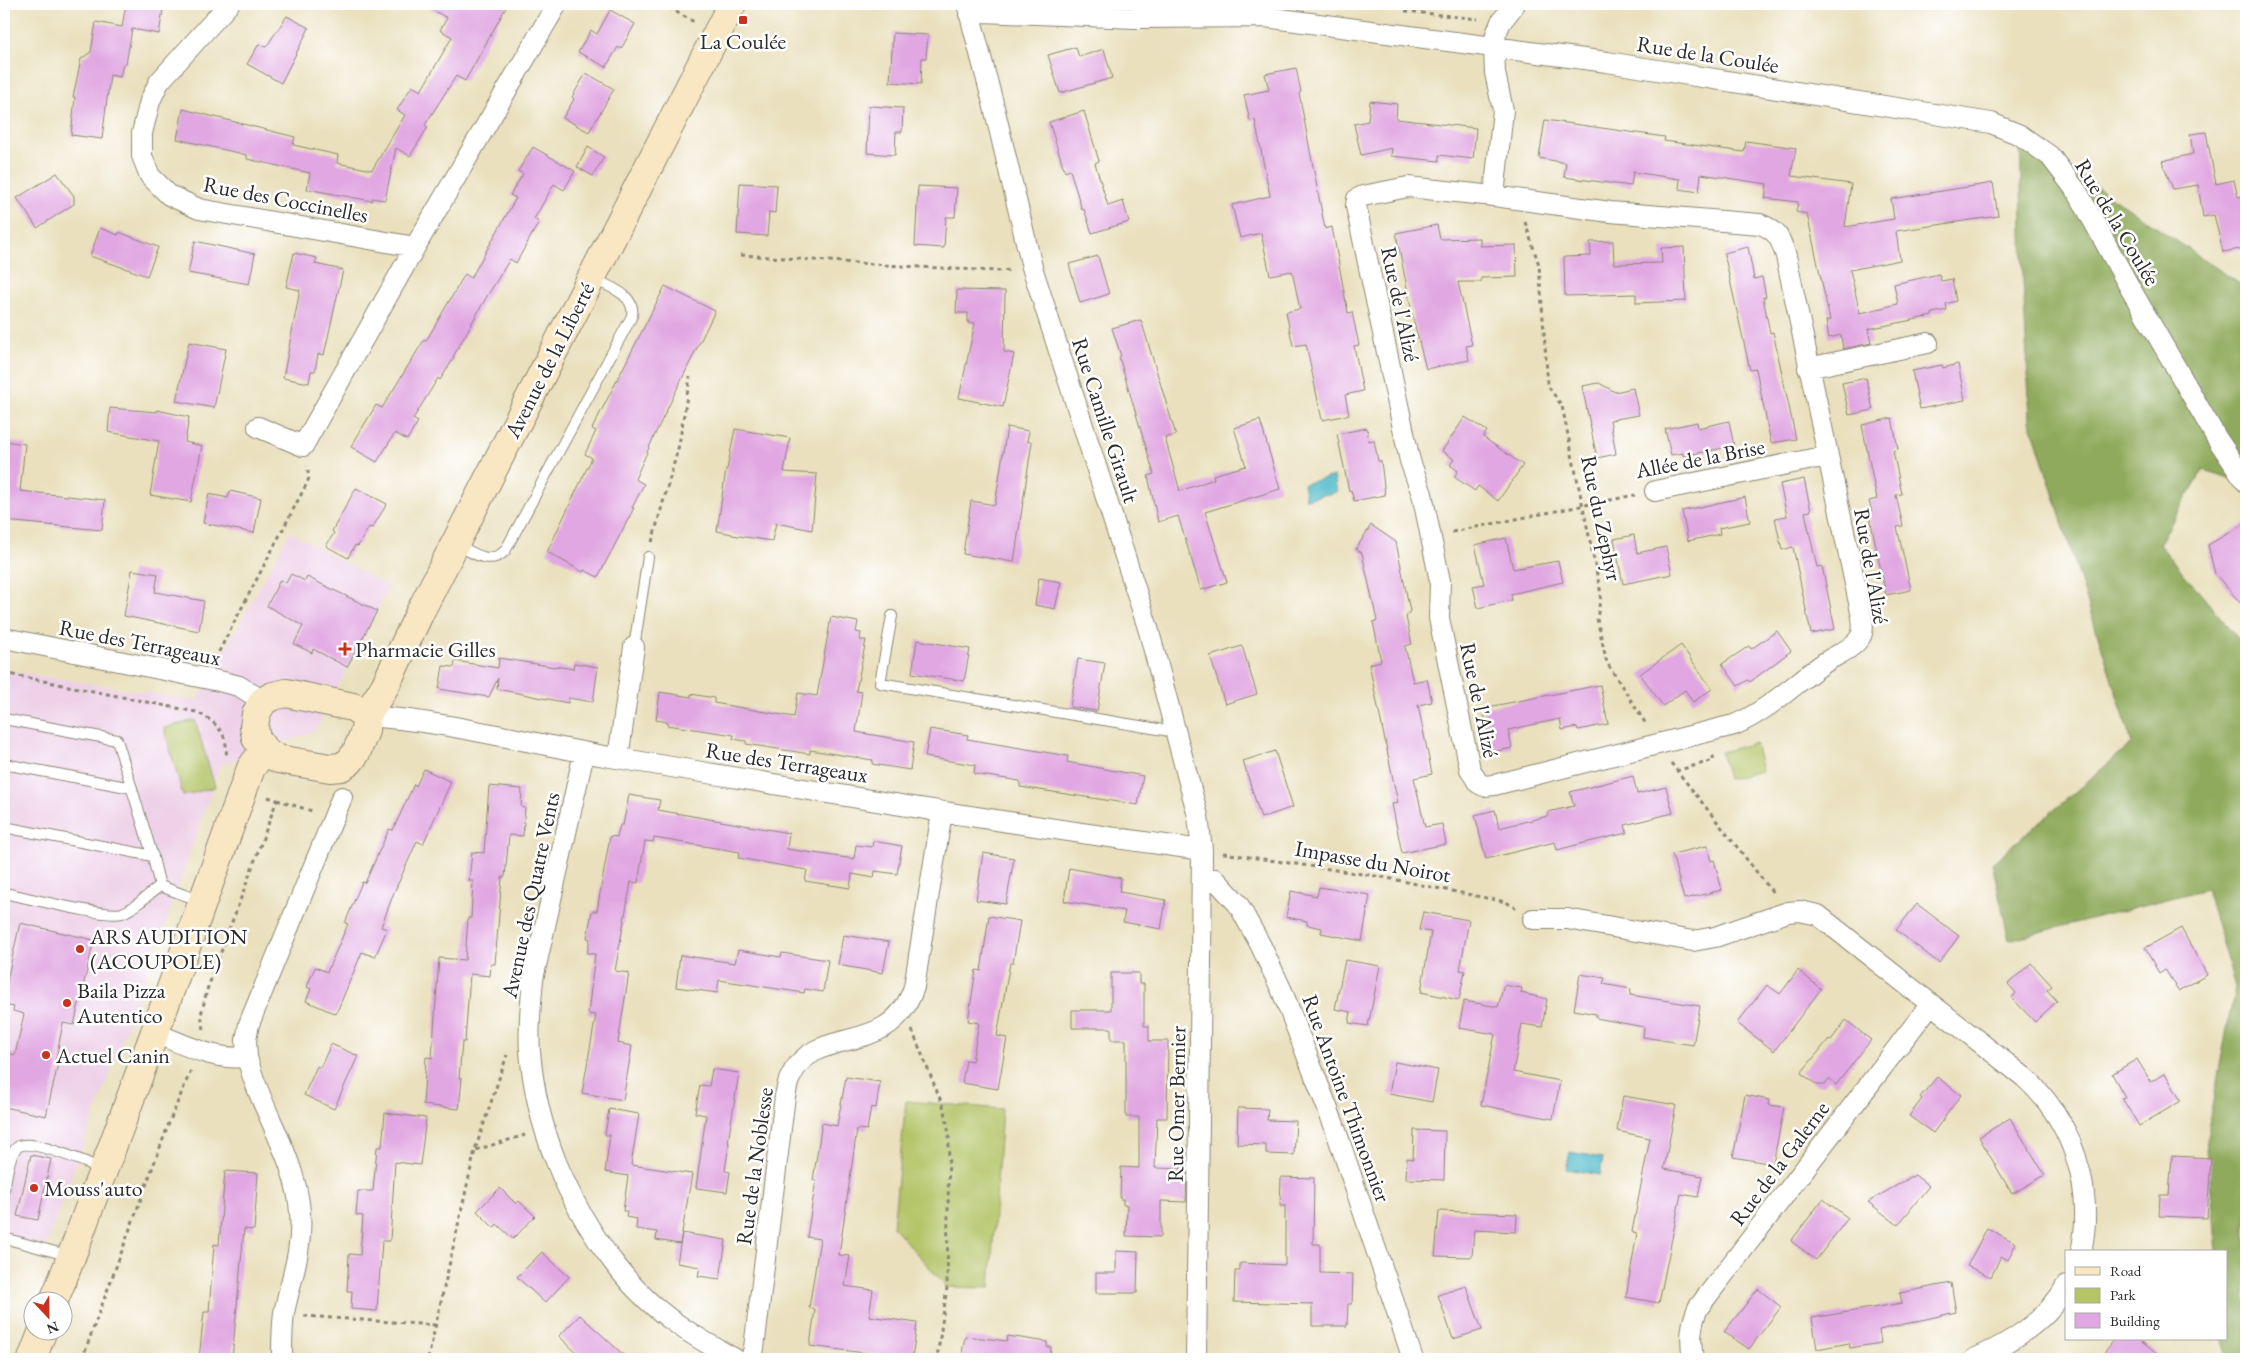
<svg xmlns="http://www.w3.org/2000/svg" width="2250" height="1363" viewBox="0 0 2250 1363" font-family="'EB Garamond',serif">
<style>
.built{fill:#eed0e8}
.green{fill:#b4c467;stroke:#707849}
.forest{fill:#8faa5c;stroke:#5d6a44}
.water{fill:#4ebac9;stroke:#3c727a}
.building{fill:#e1a7e2}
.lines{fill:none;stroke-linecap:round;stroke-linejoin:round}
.lane-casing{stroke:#8a8674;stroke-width:12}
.street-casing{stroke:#8a8674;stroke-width:22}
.secondary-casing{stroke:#8a8674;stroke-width:30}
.path{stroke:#8a8674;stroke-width:3;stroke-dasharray:4 4;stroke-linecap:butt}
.lane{stroke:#fff;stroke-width:10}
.street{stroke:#fff;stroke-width:20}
.secondary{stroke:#f9e7c3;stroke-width:28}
.poi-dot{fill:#c8321e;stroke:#fff;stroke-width:2}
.labels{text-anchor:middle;stroke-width:5;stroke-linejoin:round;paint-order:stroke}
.poi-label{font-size:22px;fill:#2b2b2b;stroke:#fff;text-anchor:start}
.street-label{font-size:22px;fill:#2b2b2b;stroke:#fff}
</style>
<rect width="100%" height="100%" fill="#fff"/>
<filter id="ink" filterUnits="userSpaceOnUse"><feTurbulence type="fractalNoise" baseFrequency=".02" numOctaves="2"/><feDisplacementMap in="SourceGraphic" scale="10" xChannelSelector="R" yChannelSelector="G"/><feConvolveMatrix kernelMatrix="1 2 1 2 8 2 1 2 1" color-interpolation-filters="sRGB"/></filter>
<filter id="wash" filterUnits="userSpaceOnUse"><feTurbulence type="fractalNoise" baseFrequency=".0096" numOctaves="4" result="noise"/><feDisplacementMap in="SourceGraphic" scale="20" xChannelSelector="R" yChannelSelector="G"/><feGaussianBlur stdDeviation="1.12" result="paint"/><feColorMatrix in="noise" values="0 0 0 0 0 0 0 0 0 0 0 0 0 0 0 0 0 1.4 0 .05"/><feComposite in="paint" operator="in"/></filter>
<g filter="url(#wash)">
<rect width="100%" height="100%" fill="#eae0bd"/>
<!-- built -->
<path class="built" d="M290,532L389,587L315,731L220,765L166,922L42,1256L4,1247V670L197,701Z"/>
<!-- green -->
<path class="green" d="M195,720L215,787L183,796L164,728Z
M1755,743L1762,771L1728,779L1721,752Z
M906,1101L1002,1109L990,1288L947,1287L893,1227Z"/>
<!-- forest -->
<path class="forest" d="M2020,135L2246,288V483L2203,470L2159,544L2246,648V1359H2226L2224,1339H2226V1252H2217L2206,1138L2235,987L2206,889L2009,940L1992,863L2132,743L2030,421L2023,280Z"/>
<!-- water -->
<path class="water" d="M1334,476L1337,492L1306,499L1303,484Z
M1570,1152L1603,1158L1600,1175L1566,1169Z"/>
<g id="blocks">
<!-- building -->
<path class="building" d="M126,4H164L159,34L132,29L126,64H123L120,77L110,75L102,139L71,135L75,97H73L81,59L91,52L96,22L122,27Z
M422,4H508L465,81L456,76L425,125L428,127L410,156L396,148L385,200L372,198V201L307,189L310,173L247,159V155L177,139L183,109L295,137L293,145L338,155L337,163L372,170L405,115L397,110L412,86L421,91L452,37L440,30L447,18Z
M610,10L635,24L621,49L618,47L606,67L578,52L591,30L597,34Z
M287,16L309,28L281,83L247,64L259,44L266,47Z
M893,33L928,35L926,58H922L921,84L890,82Z
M1076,47L1079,57L1104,49L1112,78L1060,93L1048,55Z
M1296,68L1301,92L1299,93L1325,229L1332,227L1348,313L1352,312L1359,345L1354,346L1363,391L1345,395L1349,415L1322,420L1306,344L1293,346L1286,312L1300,309L1292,271L1270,275L1261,233L1240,238L1232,205L1270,196L1255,120L1250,121L1244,95L1269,90L1265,74Z
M586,73L614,89L589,132L563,118L574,99L572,97Z
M1370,101L1397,104L1396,119L1476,128L1473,159L1439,155V161L1391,156L1392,148L1361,155L1354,124L1368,121Z
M869,106L903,108L902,132H896L895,155L867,153Z
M1084,111L1099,161L1095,163L1108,206L1123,201L1129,222L1092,233L1084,209L1082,210L1070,170L1065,172L1049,122Z
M1545,120L1665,137L1664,141L1744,152L1746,141L1796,148L1791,176L1851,184L1845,227L1894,219L1891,199L1993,183L1998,216L1896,231L1900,260L1850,270L1860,313L1898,304L1894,284L1939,274L1941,281L1952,279L1956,301L1946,304L1947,310L1932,313V316L1868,329L1871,343L1843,349L1841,335L1829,338L1826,321L1830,320L1807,214L1796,212L1798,202L1765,198L1767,184L1701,174L1699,192L1679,189L1680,179L1633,172L1631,186L1564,177L1566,163L1539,158Z
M2206,132L2216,184L2234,180L2238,197L2246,195V213L2241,214L2246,248L2223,252L2214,215L2203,217L2198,185L2173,189L2162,161L2193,154L2190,134Z
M533,147L575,171L564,190L554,184L534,219L539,222L516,263L510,259L483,303L453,357L454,358L440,380L438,378L413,419L418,422L407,440L395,433L377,462L351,447L376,405L382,408L424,340L426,341L465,274L471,278L516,198L510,195L523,174L518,171Z
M588,147L604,157L593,176L577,167Z
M57,173L74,196V204L37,228L17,198Z
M740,183L777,185L775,213L769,212L767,236L737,234Z
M918,186L957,188L955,217H946L944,248L915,246Z
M1437,225L1440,239L1480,238V246L1516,245L1517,277L1481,278V282H1458L1472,345L1466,346L1469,360L1426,369L1413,318L1396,233Z
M100,228L118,235L119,232L158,247L147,276L90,256Z
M195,241L255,254L249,284L188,273Z
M1613,241L1614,264L1662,263L1661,248L1684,247L1686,301L1636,303V294L1565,296L1564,257L1591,256L1590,242Z
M1748,247L1754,279L1762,277L1766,297H1763L1770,333L1773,332L1796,439L1771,443L1756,369L1750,370L1724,253Z
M294,253L317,258L315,264L343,270L324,355L318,354L315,371H311L309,383L283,378L300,290L286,287Z
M1098,256L1109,294L1080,303L1069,264Z
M665,286L715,311L656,432L635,479L644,484L632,508H634L598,577L584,570L583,572L547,552L592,458L585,454L596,431L592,429Z
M957,290L1005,291L1004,352L1014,354L1003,407L959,398L975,323H968V313H956Z
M1141,320L1176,435L1165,438L1180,491L1214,479L1213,475L1246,466L1234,428L1260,420L1280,489L1205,512L1227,582L1201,590L1178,516L1158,522L1148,476L1154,474L1119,357L1121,356L1112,328Z
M189,342L226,349L214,408L176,401Z
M1958,364L1965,400L1920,409L1912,371L1942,365L1943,368Z
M1866,378L1873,410L1849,415L1842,383Z
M1599,383L1615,392L1633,388L1639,415L1610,420L1616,454L1597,458L1582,386Z
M110,408L157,412V410L189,417L185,442L202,446L191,502L150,495L159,441L108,432Z
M1465,417L1487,431L1483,437L1523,465L1498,501L1478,486L1475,491L1454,477L1458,471L1450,465L1454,459L1442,451Z
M1892,418L1898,449L1893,451L1902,494L1896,495L1903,526L1897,527L1911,590L1886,595L1869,513L1872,512L1869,501L1877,499L1862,425Z
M1729,421L1734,446L1683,456V453L1671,455L1665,429L1697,422L1698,428Z
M1007,427L1029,431L1027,441L1032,442L1014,562L963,554L971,501L995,505Z
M1367,428L1369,441L1374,440L1378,461H1381L1385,495L1354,501L1351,490L1349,491L1337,434Z
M735,429L790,438L784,472L817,474L812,530L776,523L772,541L732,535V534L717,531L726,469H727Z
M4,441L25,444L20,491L105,500L102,530L4,521Z
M1804,479L1811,511L1805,512L1809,531L1817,567L1822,566L1835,629L1811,634L1793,547L1782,550L1775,518L1787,516L1780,484Z
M356,488L387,504L372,528L369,527L358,546L355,545L348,558L326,546L334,533L332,531Z
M230,491L261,498L254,533L203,523L209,494L228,498Z
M1745,497L1750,522L1719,528L1720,534L1688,541L1682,511Z
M2246,523V609L2215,574L2208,545Z
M1371,525L1396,542L1410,611L1406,617L1412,644L1405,646L1413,682L1427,679L1432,702L1418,705L1432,774L1414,778L1425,827L1442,824L1446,844L1402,853L1392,804L1398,803L1369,664L1381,661L1373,622L1377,621L1362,553L1356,549Z
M1634,535L1637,553L1666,547L1672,574L1623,584L1614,539Z
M1506,538L1513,569L1558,561L1563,582L1511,594L1512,600L1478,608L1473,586L1484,584L1475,545Z
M132,570L158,574L155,592L204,601L199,631L124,616Z
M291,574L305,581L307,577L377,611L347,667L313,649L312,653L294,644L303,626L267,606L280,580L286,583Z
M1039,578L1061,582L1055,609L1035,605Z
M831,617L858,622L856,632L861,633L860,640H866L856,691L862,692L856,732L914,742L910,770L872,764L873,760L810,750V754L746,744V741L733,739L734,735L667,725L668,722L656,720L660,692L691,697V694L714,698V703L794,717L798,693L817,696Z
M1777,631L1791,651L1750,682L1748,680L1738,686L1722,664L1749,646L1751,649Z
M917,640L970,649L964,681L912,673Z
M1681,645L1712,689L1693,702L1685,690L1663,706L1640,674Z
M1242,646L1257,694L1225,704L1210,656Z
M499,658L555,667V666L573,669L574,663L598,667L593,702L568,698V703L497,689L498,678L489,697L439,689L443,666L454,667L455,661L498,668Z
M1078,659L1105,663L1097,711L1070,707Z
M1600,685L1608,724L1578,730L1577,727L1562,730L1560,719L1508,730L1512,748L1492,752L1483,708Z
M930,729L968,735L967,739L1068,756L1067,762L1143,776L1138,805L1020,787V781L974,774L975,765L925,757Z
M1275,751L1293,807L1261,818L1243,761Z
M424,769L451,782L423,844L417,841L393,895L381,927L387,929L375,957L362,952L336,1014L306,1001L311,989L307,987L315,967L327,972L348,924L345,923L362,882L365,883L389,829L393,830L414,784L416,786Z
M1633,776L1637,794L1666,787L1673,813L1625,825L1627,833L1580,844L1557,850L1555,842L1486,859L1475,815L1495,810L1499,828L1548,816V812L1574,806L1570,792Z
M489,786L522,789L521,807L525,808L523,836L509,835L505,877H502L495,964H491L490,976L470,974L465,1042H462L459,1078H462L459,1109L423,1105L426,1057L432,1058L439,958L465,960L468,918H471L473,881H469L472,852L484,853Z
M629,795L660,800L658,810L789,833L787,849L854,859L856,845L872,847L873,841L902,846L897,874L875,871L874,878L852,874L850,888L805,881L807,870L738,858L740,852L654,838L653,842L645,841L638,883L631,882L615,971L629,973L618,1043L632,1046L623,1100L582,1093L596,1015L588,1014L595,954L587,953L590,939L587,938L592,911H597L610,836L617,837L620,825H623Z
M1707,846L1711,861L1714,860L1722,890L1684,899L1672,854Z
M983,853L1014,858L1006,904L976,900Z
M1069,868L1121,878L1119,892L1166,900L1161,929L1123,922L1125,911L1064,901Z
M1319,887L1370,895L1362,941L1321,933L1322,928L1307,925V921L1286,917L1291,891L1317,896Z
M1917,904L1959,936L1939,963L1896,930Z
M1423,912L1469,920L1460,970L1465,971L1459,1000L1421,992L1431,932L1419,930Z
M989,916L1020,921L1013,963H1010L997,1036L1007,1038L998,1089L962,1083L966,1060L972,1061L979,1023L968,1021L976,970L981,971Z
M20,923L94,940L74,1025L63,1023L55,1064H58L46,1116L4,1107V1052L15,1055L24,1014L13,1011L14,1007L4,1005V994Z
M2181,928L2207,975L2178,991L2165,969L2159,973L2145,948Z
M843,935L889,942L883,973L838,965Z
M738,950L781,957L782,953L828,960L823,992L805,989L804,993L719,980L717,993L676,987L680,955L735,963Z
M1345,960L1380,966L1368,1026L1349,1023L1351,1012L1335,1009Z
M2031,963L2052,986L2047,990L2057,1001L2035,1022L2012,998L2016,993L2008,984Z
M1798,970L1821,989L1774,1051L1737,1023L1767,985L1780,994Z
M1111,973H1139V984H1144V1026H1149V1041H1168L1167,1118H1157L1155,1168L1187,1169L1186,1202L1161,1201V1237L1126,1236L1127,1205H1123V1199H1120L1121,1167L1139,1168V1117H1126V1040H1111V1028H1072V1010H1111Z
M1580,974L1605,978L1603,984L1631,989L1630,995L1700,1006L1693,1045L1643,1037L1644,1027L1596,1018V1014L1574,1010Z
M1504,985L1522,988L1521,993L1547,999L1542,1027L1522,1024L1513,1072L1560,1081L1553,1119L1481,1105L1495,1034L1459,1028L1464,1001L1498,1007Z
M1846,1020L1871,1040L1836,1085L1829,1079L1824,1085H1817L1801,1073L1829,1039L1831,1040Z
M331,1044L358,1056L334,1109L304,1095L317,1066L320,1068Z
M2137,1059L2151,1082L2165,1073L2181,1101L2139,1126L2122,1098L2125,1097L2112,1074Z
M1395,1062L1438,1070L1432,1102L1389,1094Z
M712,1069L739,1073L728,1142L729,1143L725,1171L730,1172L727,1192L696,1188L706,1115L695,1113L700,1085L709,1086Z
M846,1077L880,1082L876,1108L871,1107L867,1130L857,1129L839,1255L850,1256L845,1286L873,1290L869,1316L917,1323L912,1359L810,1346L815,1309L809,1308L820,1239L807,1237L816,1180H813L822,1123L837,1126Z
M1937,1077L1961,1095L1933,1133L1909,1116L1922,1099L1920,1097Z
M1745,1095L1769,1100L1768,1105L1784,1107L1773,1164L1733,1157Z
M1623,1096L1676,1105L1664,1169L1702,1176L1698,1197L1681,1194L1659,1303L1626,1297L1637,1233L1632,1232L1650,1138L1617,1131Z
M1238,1108L1268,1109L1267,1120L1296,1121L1294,1155L1266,1154V1145L1237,1144Z
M609,1109L639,1114L631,1165L692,1174L680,1244L656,1240L657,1232L636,1229L637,1219L626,1217L627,1211H623L628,1176L605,1172L610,1135H605Z
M385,1113L426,1118L420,1165L395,1162L390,1241H382L377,1311L351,1309L352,1291H347L349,1254L360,1255L363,1216L356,1215L358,1191H373L377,1147H382Z
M2010,1118L2045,1175L2012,1194L1979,1137Z
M1414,1130L1445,1131L1444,1180L1406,1179L1407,1158L1413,1159Z
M31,1155L51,1159L38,1220L17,1216Z
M2172,1156L2211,1158L2207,1218L2159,1216L2160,1195H2169Z
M225,1171L258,1173L254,1230L244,1229L232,1359H199L204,1312H209L214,1244L219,1245Z
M1915,1175L1929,1186L1898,1225L1868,1202Z
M1281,1177L1314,1178L1313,1244H1320V1273L1353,1274L1352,1304H1348L1347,1326H1312V1304L1234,1302L1235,1271H1240V1263L1285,1265V1206H1280Z
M500,1188L516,1204L519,1201L535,1216L513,1239L497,1224L494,1228L477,1211Z
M1823,1199L1848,1218L1816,1260L1791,1241Z
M1439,1211L1517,1214L1516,1232L1474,1230L1472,1257L1435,1256Z
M1987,1228L2016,1243L2008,1260L2001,1256L1991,1277L1967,1266Z
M682,1233L726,1240L720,1279L698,1276L700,1267L677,1263Z
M1116,1251L1138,1252L1137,1293H1096V1273H1116Z
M542,1252L569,1277L545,1303L517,1277Z
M1951,1283L1956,1312L1879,1330L1881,1343L1850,1348L1849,1343L1817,1349L1812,1318L1902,1303L1900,1293Z
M1466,1286L1482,1330L1453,1339L1438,1295Z
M1758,1289L1781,1307L1749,1349L1724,1332Z
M580,1315L628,1359H583L559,1336Z
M965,1336L1007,1341L1008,1336L1047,1342V1347H1051L1050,1359H961Z
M2115,1339H2138L2163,1359H2099Z"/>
</g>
</g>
<g filter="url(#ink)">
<use href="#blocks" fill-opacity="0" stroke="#8a8674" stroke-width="1"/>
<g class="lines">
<defs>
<path id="lane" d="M456,544C473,553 489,566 505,551L632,316C636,294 609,287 592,278
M892,616L880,683L1176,732
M634,647L648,557
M4,719L117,740L152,854L160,886
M4,764L132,788
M4,827L153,856
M160,886L201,901
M4,893C26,897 104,918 122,913C135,909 148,894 160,886
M4,1189C7,1178 8,1152 19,1146C33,1139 87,1163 103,1169
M4,1238L70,1256"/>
<path id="street" d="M229,4L159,82L150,101L142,133V156L150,176L169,195L199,209L415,247
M967,4L993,103L1032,267L1148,628L1198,816L1202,850L1201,961L1196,1359
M969,14L982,12L1136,18L1265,17L1607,62L1991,123L2020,135L2050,156L2078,193L2130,288L2216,437L2246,482
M1408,187L1494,196L1610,212L1760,224C1778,231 1780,238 1786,256L1862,617C1863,625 1864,633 1859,639C1850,651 1835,655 1824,663C1794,684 1768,711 1734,725L1494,785L1484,786L1478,783L1470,769L1439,618L1440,581L1422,494L1410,461L1356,206L1357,199L1363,196Z
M1494,196L1503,110L1495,73L1494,47L1496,34L1501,22L1515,4
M1808,368L1928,343
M258,427L303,446L415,247L557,4
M1655,491L1827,456
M4,638L219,681L239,686L263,701
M366,716C450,721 534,745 617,758C812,790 1006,824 1202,850
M584,753L533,979C531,1003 528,1027 530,1051C536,1128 567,1202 614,1263C621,1272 628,1281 636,1289C664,1319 700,1340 735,1359
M618,758L634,647
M1202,876L1215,879L1238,904L1261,946L1282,991L1334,1125L1413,1359
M1533,919H1567L1693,941L1715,937L1788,912L1800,911L1818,915L2024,1077C2072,1120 2095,1188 2081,1252
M155,1033C186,1045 214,1061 247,1057C260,1110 296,1157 300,1212C303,1250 291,1278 284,1313C282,1328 282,1345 282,1359
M247,1057L246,1040L249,1024L342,797
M751,1359L754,1348L785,1096C787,1090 787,1083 790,1078C815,1021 890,1061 914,987L942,812
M1693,1359C1690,1340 1690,1326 1698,1308L1930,1005
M1974,1359C2009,1344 2047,1321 2066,1286"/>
<path id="secondary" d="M366,716L353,707L286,693L273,696L263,701L256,714L254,727L256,738L264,750L278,759L330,768L341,767L349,762L356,753L365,731L366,716L385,686L420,612L732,4
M54,1300C73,1256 87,1211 105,1166C155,1034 203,901 251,768L264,750
M32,1359L43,1330"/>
</defs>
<!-- lane casing -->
<use href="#lane" class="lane-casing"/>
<!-- street casing -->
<use href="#street" class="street-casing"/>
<!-- secondary casing -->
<use href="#secondary" class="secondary-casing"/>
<!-- path -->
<path class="path" d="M662,4L696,23
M1405,11L1478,19
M1525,222L1539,265L1548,386L1562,406L1601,594L1597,619L1607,663L1646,724
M741,255L901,266L996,271L1012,270
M1452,532L1635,495
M652,542L679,445L690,377
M215,659L306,485L309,478L307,466
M4,673L196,712C215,721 229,733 226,757
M1671,763L1774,894
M1676,771L1714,760L1712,753
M277,800L312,811
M1223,853L1382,877L1506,902L1516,908
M204,1029L201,1015L207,990L277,800L268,797
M912,1030L945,1111L949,1135L947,1287L937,1359
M476,1150L525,1135
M304,1316L435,1325
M82,1359L169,1123L191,1070
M428,1359L475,1150L507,1055"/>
<!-- lane -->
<use href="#lane" class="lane"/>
<!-- street -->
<use href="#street" class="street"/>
<!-- secondary -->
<use href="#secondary" class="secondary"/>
</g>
</g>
<!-- markers -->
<g class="poi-dot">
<rect x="738" y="15" width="10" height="10" rx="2.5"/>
<path d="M342.5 641.5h5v5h5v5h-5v5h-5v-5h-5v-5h5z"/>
<circle cx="80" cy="949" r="5"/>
<circle cx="67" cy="1003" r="5"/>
<circle cx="46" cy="1055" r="5"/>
<circle cx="34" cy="1188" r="5"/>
</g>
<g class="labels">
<!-- poi labels -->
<g class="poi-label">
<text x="743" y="49" text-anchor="middle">La Coulée</text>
<text x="355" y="657">Pharmacie Gilles</text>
<text x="90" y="944">ARS AUDITION<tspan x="90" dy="25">(ACOUPOLE)</tspan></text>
<text x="77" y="998">Baila Pizza<tspan x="77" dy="25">Autentico</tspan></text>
<text x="56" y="1063">Actuel Canin</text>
<text x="44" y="1196">Mouss'auto</text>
</g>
<!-- street labels -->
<g class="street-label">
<text transform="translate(1708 54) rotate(9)" y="8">Rue de la Coulée</text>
<text transform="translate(286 199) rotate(11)" y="8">Rue des Coccinelles</text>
<text transform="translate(2118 222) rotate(59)" y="8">Rue de la Coulée</text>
<text transform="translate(1401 304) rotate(78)" y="8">Rue de l'Alizé</text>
<text transform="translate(549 360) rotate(-63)" y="8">Avenue de la Liberté</text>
<text transform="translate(1106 420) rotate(72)" y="8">Rue Camille Girault</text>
<text transform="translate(1700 458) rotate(-11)" y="8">Allée de la Brise</text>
<text transform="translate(1602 518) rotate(78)" y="8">Rue du Zephyr</text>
<text transform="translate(1872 566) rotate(80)" y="8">Rue de l'Alizé</text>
<text transform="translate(140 642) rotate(11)" y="8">Rue des Terrageaux</text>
<text transform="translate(1480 700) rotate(78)" y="8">Rue de l'Alizé</text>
<text transform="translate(787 762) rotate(9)" y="8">Rue des Terrageaux</text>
<text transform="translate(1373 861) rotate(10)" y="8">Impasse du Noirot</text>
<text transform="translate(530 895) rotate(-78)" y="8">Avenue des Quatre Vents</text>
<text transform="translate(1347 1098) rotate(70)" y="8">Rue Antoine Thimonnier</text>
<text transform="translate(1176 1104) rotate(-89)" y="8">Rue Omer Bernier</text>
<text transform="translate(1779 1163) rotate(-53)" y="8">Rue de la Galerne</text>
<text transform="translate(754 1166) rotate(-82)" y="8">Rue de la Noblesse</text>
</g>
</g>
<!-- margin -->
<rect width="2250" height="1363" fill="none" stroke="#fff" stroke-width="20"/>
<!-- legend -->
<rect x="2065" y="1250" width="162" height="90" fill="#ffffff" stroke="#aaaaaa"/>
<rect x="2075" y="1267" width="25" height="8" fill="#f9e7c3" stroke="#aaaaaa"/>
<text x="2110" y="1276" font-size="15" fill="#2b2b2b">Road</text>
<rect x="2075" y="1288" width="25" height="15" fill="#b4c467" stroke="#aaaaaa"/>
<text x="2110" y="1300" font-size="15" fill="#2b2b2b">Park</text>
<rect x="2075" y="1313" width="25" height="15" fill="#e1a7e2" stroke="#aaaaaa"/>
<text x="2110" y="1326" font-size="15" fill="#2b2b2b">Building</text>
<!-- north arrow -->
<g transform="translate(48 1316) rotate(158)"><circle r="24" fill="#ffffff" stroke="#aaaaaa"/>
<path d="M0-4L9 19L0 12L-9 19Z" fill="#c8321e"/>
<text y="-8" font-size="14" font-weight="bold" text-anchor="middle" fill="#2b2b2b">N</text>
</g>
</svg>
